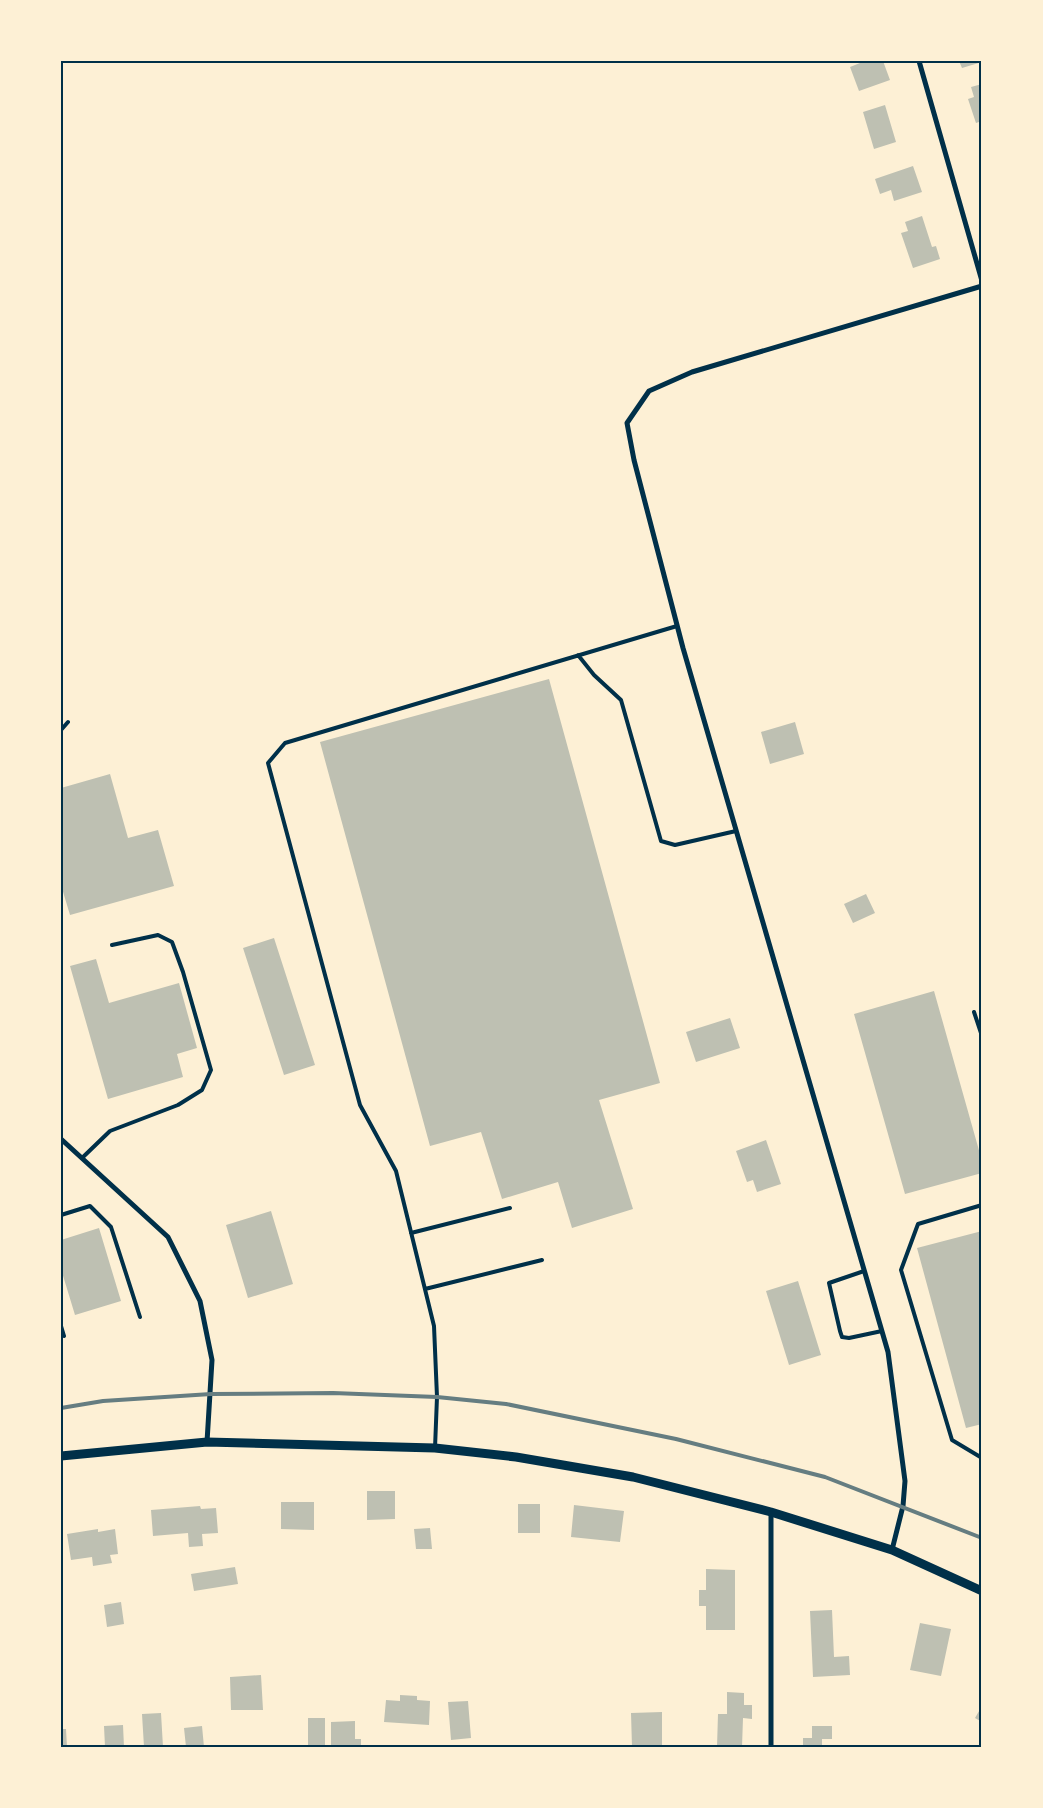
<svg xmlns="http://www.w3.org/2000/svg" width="1043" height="1808" viewBox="0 0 1043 1808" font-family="Arial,sans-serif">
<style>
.building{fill:#bec0b2}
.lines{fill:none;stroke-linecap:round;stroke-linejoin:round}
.service{stroke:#003049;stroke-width:4}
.minor{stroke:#003049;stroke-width:5}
.tertiary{stroke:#003049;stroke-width:9}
.rail{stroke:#657d81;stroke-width:4}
.neatline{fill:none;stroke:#003049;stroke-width:2}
</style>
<rect width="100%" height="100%" fill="#fdf0d5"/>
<!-- building -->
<path class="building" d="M865,61H883L890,80L859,91L850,67Z
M959,61H982V62L962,68Z
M982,84V121L976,123L968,99L974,97L971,87Z
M885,105L896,142L874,149L863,112Z
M913,166L922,192L894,201L891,190L880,194L875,179Z
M922,216L932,247L936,246L940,259L913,268L901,233L908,231L905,222Z
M549,679L660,1083L599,1100L633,1209L572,1228L558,1182L502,1199L481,1132L430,1146L320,742Z
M795,722L804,754L770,764L761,732Z
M110,774L128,838L158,830L174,886L70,915L61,885V788Z
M866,894L875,913L853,923L844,904Z
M274,938L315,1065L284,1075L243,948Z
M96,959L109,1003L179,983L197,1048L177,1054L183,1077L108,1099L70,966Z
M934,991L982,1161V1173L905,1194L854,1014Z
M730,1018L740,1048L696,1062L686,1032Z
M766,1140L781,1184L757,1192L753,1180L747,1182L736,1151Z
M271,1211L293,1284L248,1298L226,1225Z
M99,1228L121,1301L75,1315L61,1269V1240Z
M982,1231V1424L966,1428L917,1248Z
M798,1281L821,1355L789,1365L766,1291Z
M367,1491H395V1519L367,1520Z
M281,1502H314V1530L281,1529Z
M518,1504H540V1533H518Z
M574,1505L624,1511L620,1542L571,1537Z
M200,1506L201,1509L216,1508L218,1533L202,1534L203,1546L189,1547L188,1533L153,1536L151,1510Z
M430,1528L432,1549H416L414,1529Z
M98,1529V1532L115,1529L118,1554L110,1555L112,1563L93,1566L92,1557L71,1560L67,1534Z
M235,1567L238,1584L194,1591L191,1574Z
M706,1569L735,1570V1630H706V1606H699V1590H706Z
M121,1602L124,1624L107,1627L104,1605Z
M832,1610L834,1657L849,1656L850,1675L813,1677L810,1611Z
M920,1623L951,1629L941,1676L910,1670Z
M261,1675L263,1710H231L230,1677Z
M727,1692L744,1693V1705H752V1719L743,1718L742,1747H717L718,1714H727Z
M400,1695L417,1696V1700L430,1701L429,1725L384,1722L386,1700L400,1701Z
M468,1701L471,1738L451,1740L448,1702Z
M982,1706V1722L975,1718Z
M662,1712V1746L632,1747L631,1713Z
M161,1713L163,1747H144L142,1714Z
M308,1718H325V1745H308Z
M355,1721V1739H361V1747H331V1722Z
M123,1725L124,1747H105L104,1726Z
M202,1726L204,1747H186L184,1728Z
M812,1726H832V1739H822V1747H803V1738H812Z
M61,1729H66L67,1747H61Z"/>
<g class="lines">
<!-- service -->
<path class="service" d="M578,655L594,675L621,700L661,841L675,845L736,831
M61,730L68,722
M974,1012L982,1036
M82,1158L110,1131L178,1105L202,1090L211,1070L183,972L172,942L158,935L112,945
M982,1205L918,1224L901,1270L952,1440L982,1458
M61,1215L90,1206L111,1227L140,1317
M411,1233L510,1208
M864,1271L829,1283L840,1331L842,1337L849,1338L882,1331
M425,1289L542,1260
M61,1326L64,1336
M435,1448L437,1397L434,1326L396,1171L360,1105L268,763L285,743L677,626"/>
<!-- minor -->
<path class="minor" d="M919,61L982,281
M61,1139L168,1237L200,1301L212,1360L207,1442
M892,1550L903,1506L905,1481L888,1352L683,648L634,460L627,423L649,391L692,372L982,286
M771,1747V1512"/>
<!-- tertiary -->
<path class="tertiary" d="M61,1456L207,1442L435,1448L516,1457L633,1477L771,1512L892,1550L982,1591"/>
<!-- rail -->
<path class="rail" d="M61,1408L103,1401L211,1394L333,1393L437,1397L506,1404L676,1439L825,1477L982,1538"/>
</g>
<!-- border -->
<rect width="1043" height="1808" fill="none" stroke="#fdf0d5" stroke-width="125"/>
<rect x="62" y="62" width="918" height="1684" class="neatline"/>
</svg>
